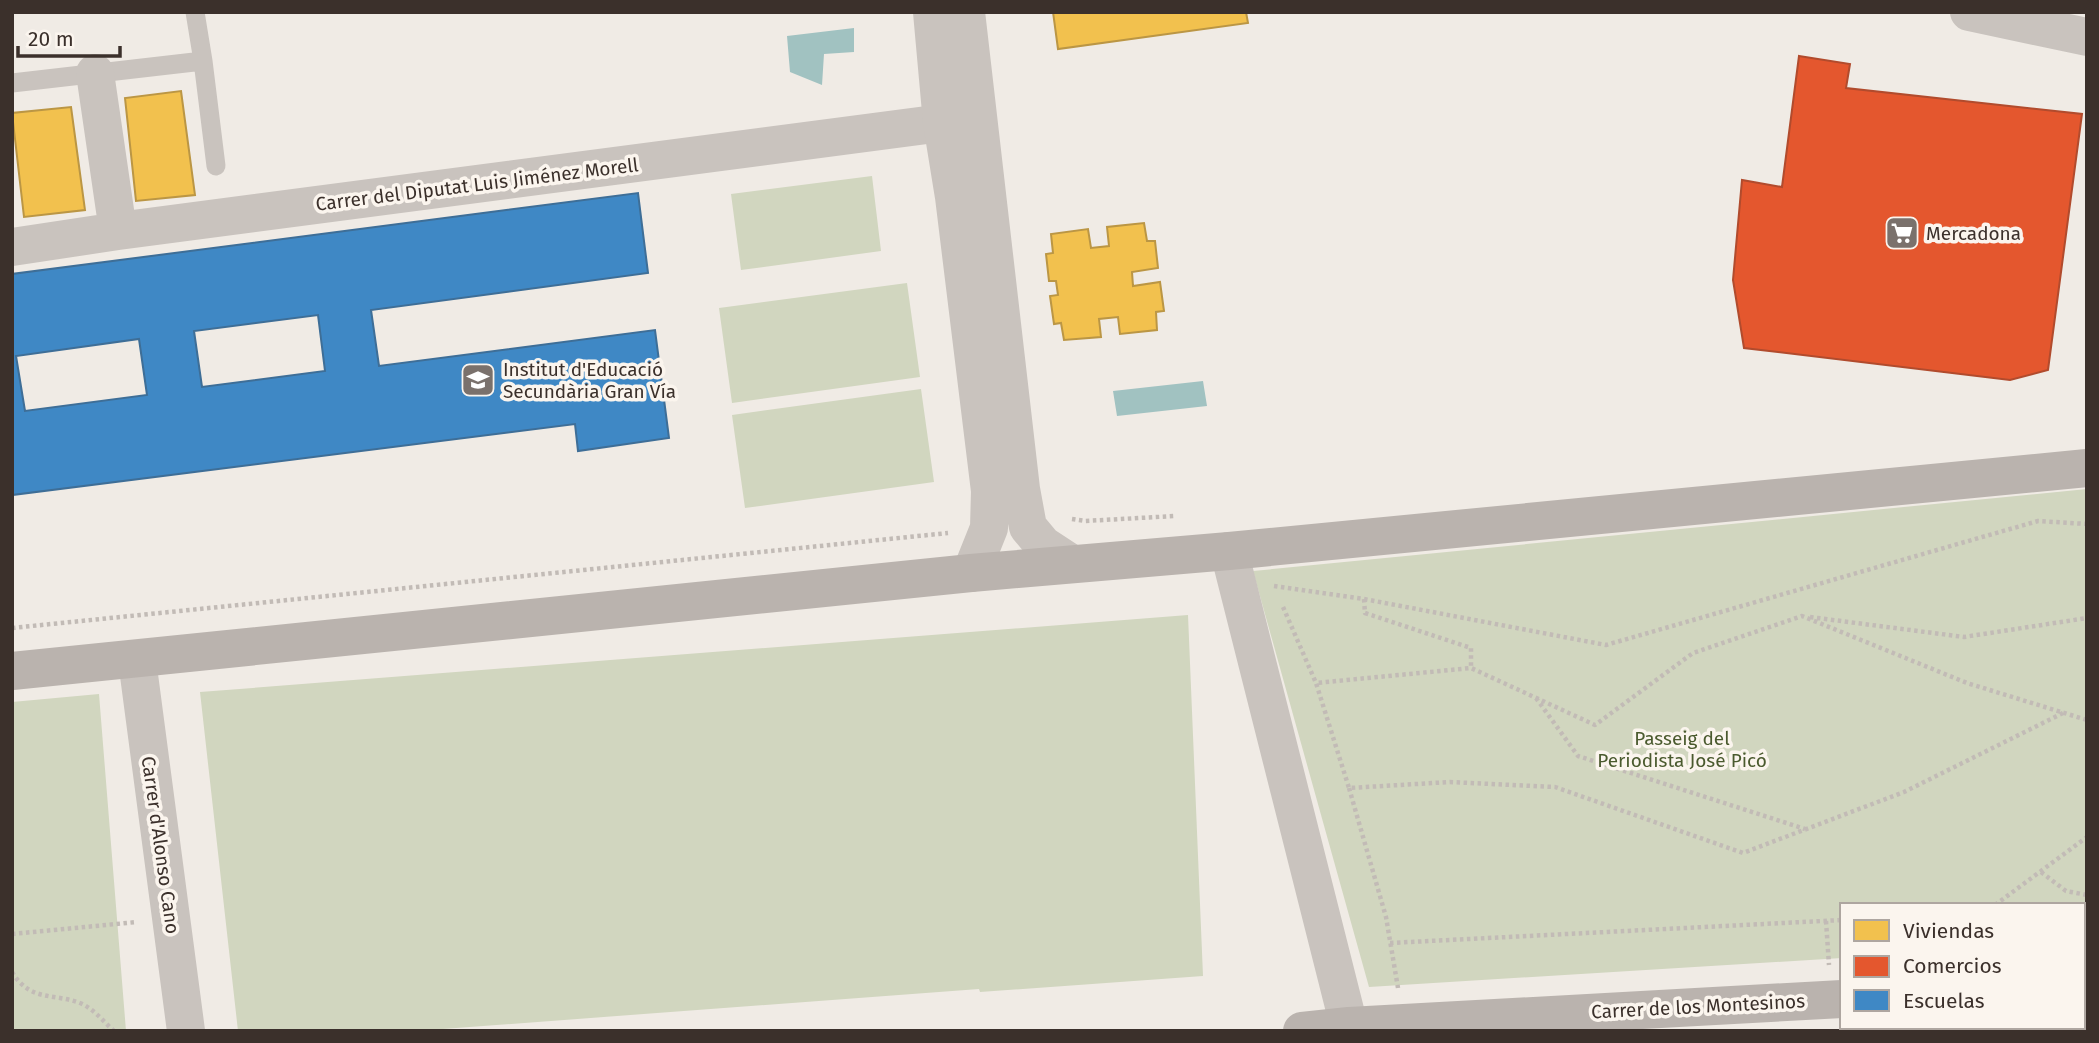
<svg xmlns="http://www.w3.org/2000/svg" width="2099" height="1043" viewBox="0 0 2099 1043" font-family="'Fira Sans',sans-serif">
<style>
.green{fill:#d1d6bf}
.water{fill:#a1c2c1}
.homes{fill:#f2c14e;stroke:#bb9644;stroke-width:2}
.shops{fill:#e4572e;stroke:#b14b2d;stroke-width:2}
.schools{fill:#3f88c5;stroke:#3e6e97;stroke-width:2;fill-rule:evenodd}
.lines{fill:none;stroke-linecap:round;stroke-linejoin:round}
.path{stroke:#c2bbb6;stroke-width:4.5;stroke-dasharray:3.5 3.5;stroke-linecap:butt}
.service{stroke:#c9c3be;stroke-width:19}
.minor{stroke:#c9c3be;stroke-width:38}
.tertiary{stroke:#c9c3be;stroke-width:38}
.secondary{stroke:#bab3ae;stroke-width:38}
.labels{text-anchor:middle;stroke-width:7;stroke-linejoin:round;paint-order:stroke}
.street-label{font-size:19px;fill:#3b302b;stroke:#fbf5ee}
.poi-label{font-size:19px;fill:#3b302b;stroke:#fbf5ee;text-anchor:start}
.park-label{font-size:19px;fill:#4a5a2e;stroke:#fbf5ee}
</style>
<rect width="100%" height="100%" fill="#f0ebe5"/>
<!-- green -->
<path class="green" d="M872,176L881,251L741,270L731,194Z
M907,283L920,377L732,403L719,308Z
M921,389L934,482L745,508L732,415Z
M2087,489V943H2083V905H1842V958L1369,987L1253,571Z
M1188,615L1203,976L980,992L979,989L416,1031H238L200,692Z
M99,694L126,1031H12V702Z"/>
<!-- water -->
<path class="water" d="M854,28V52L824,54L822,85L790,72L787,36Z
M1203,381L1207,406L1117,416L1113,391Z"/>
<!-- homes -->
<path class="homes" d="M1053,12H1246L1248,23L1058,49Z
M181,91L195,195L136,201L125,98Z
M71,107L85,210L24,217L12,113Z
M1144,223L1147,241H1155L1158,268L1132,272L1133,286L1160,282L1164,311L1156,312L1157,330L1120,334L1118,317L1099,319L1101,337L1064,340L1061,323L1054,324L1050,296L1058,295L1056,281H1049L1046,254L1053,253L1051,234L1088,229L1091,248L1109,246L1107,227Z"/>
<!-- shops -->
<path class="shops" d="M1799,56L1850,64L1846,88L2082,114L2048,370L2010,380L1744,348L1733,280L1742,180L1782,187Z"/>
<!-- schools -->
<path class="schools" d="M638,193L648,273L371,310L379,366L655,330L669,438L578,451L575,424L12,495V274ZM318,315L325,371L202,387L194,331ZM139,339L147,395L25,411L16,356Z"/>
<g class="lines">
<!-- path -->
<path class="path" d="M1072,519L1085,521L1175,516
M1274,586L1364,599L1606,645L2038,521L2087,524
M1364,599L1365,613L1471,648V668
M1283,607L1316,683
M1810,617L1964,637L2087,618
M12,628L948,533
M1536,698L1578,756L1805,829
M2063,713L1904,792L1743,853L1555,787L1450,782L1349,788L1316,683L1471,668L1595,725L1693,653L1802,616L1967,683L2087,720
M1349,788L1386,917L1398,988
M2041,872L2066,891L2087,895
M1995,905L2087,837
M1826,921L1829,965
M12,934L137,922
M1390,943L1842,920
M12,972C30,1002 54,993 80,1003C94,1009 103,1021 114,1031
M1950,1031L1954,1027"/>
<!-- service -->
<path class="service" d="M203,61L216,166
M12,83L203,61L195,12"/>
<!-- minor -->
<path class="minor" d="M1969,12L2087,37
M95,73L118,231
M12,247L118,231L942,123
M1229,551L1349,1026
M137,660L186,1031
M1896,1027L1897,1031"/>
<!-- tertiary -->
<path class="tertiary" d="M932,12L942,123L954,197L990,491L989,528L971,573
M966,12L1021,489L1028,527L1043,545L1072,564"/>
<!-- secondary -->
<path class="secondary" d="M12,671L971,573L1229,551L2087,468
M2083,982L2087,981
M1302,1031L1349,1026L1842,999"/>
</g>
<!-- icons -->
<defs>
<symbol id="supermarket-square" viewBox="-11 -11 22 22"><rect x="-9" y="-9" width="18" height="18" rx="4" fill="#7a716c" stroke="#fbf5ee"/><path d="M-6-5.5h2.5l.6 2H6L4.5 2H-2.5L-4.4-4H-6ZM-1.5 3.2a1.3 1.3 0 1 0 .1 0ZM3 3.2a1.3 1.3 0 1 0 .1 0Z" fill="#fff"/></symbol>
<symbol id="school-square" viewBox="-11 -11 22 22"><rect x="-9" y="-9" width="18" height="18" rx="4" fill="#7a716c" stroke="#fbf5ee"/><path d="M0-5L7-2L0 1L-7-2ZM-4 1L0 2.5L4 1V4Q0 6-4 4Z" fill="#fff"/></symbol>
</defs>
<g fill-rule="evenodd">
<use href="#supermarket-square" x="1883" y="214" width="38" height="38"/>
<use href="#school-square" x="459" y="361" width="38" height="38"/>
</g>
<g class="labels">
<!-- street labels -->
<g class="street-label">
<text transform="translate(477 184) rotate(-7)" y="7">Carrer del Diputat Luis Jiménez Morell</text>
<text transform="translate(161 845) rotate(82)" y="7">Carrer d'Alonso Cano</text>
<text transform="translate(1698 1006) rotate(-3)" y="7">Carrer de los Montesinos</text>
</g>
<!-- poi labels -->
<g class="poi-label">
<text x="1926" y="240">Mercadona</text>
<text x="503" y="376">Institut d'Educació<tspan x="503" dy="22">Secundària Gran Vía</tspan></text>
</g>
<!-- park labels -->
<g class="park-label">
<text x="1682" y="745">Passeig del<tspan x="1682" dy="22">Periodista José Picó</tspan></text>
</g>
</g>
<!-- border -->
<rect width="2099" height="1043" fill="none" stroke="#3b302b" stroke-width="28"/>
<!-- legend -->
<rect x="1840" y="903" width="245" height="126" fill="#fbf5ee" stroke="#aea6a0" stroke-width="2"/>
<rect x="1854" y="920" width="35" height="21" fill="#f2c14e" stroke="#aea6a0" stroke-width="2"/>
<text x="1903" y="938" font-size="21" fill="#3b302b">Viviendas</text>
<rect x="1854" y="956" width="35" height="21" fill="#e4572e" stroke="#aea6a0" stroke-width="2"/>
<text x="1903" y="973" font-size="21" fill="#3b302b">Comercios</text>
<rect x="1854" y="990" width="35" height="21" fill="#3f88c5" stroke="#aea6a0" stroke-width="2"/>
<text x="1903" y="1008" font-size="21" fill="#3b302b">Escuelas</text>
<!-- scale -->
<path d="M18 46v10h102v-10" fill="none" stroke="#3b302b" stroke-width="3.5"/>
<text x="28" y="46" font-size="21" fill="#3b302b" stroke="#fbf5ee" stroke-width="5" paint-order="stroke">20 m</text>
</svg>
